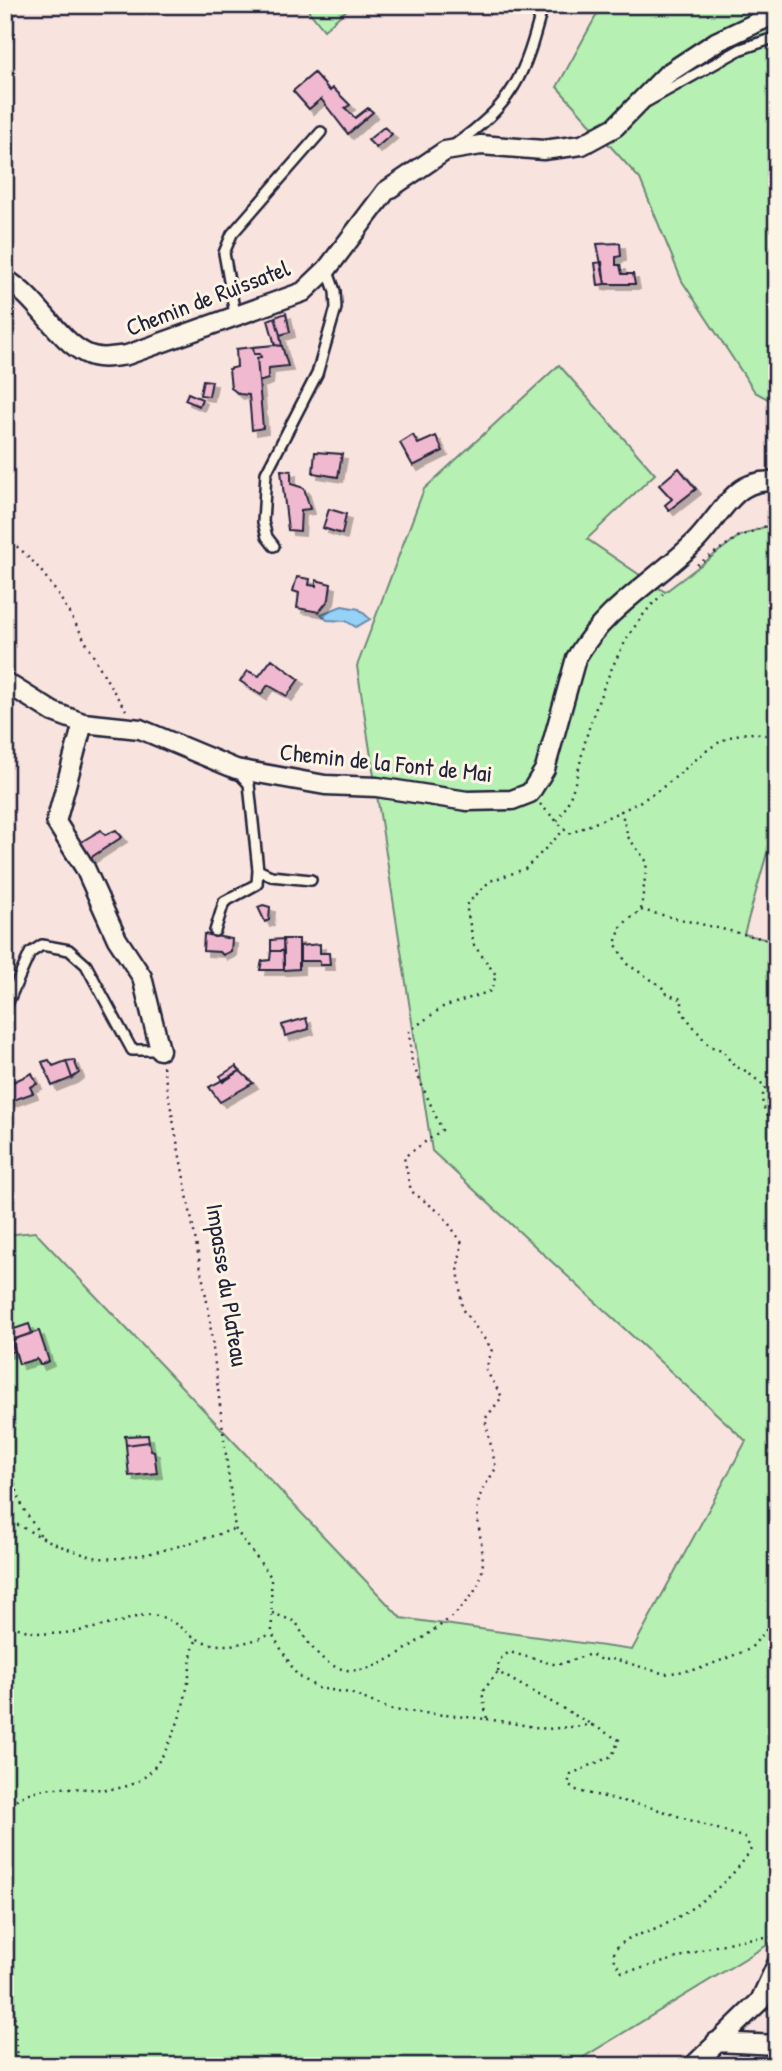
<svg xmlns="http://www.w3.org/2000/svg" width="782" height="2071" viewBox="0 0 782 2071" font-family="'Patrick Hand',sans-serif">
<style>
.green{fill:#b7f0b3;stroke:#6c8977;stroke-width:2}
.water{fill:#96d1f6;stroke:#688bab;stroke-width:2}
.building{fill:#f1b9d0;stroke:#22223b;stroke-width:2;filter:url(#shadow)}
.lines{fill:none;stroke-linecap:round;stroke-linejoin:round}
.lane-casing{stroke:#22223b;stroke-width:14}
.street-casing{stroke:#22223b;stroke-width:23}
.path{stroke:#22223b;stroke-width:2.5;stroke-dasharray:2 5;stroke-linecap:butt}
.lane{stroke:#fcf5e5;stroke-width:9}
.street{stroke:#fcf5e5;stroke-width:18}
.labels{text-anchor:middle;stroke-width:6;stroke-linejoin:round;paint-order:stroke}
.street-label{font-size:24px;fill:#22223b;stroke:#fcf5e5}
</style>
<defs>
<filter id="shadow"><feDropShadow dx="5" dy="5" stdDeviation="0" flood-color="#0004"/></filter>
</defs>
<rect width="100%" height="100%" fill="#f9e3df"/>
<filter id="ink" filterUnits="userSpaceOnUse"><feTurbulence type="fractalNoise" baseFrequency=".0143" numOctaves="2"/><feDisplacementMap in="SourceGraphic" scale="14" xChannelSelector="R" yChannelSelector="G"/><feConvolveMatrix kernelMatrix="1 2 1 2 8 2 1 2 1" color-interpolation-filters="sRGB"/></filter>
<g filter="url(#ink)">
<!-- green -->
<path class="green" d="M304,5H352L324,30Z
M602,5H777V404L755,392L682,281L640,179L557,87Z
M559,365L655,474L587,539L665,592L738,537L777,522V860L767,853L744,934L777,942V1939L569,2066H5V1235L35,1232L401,1618L632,1650L746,1441L432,1151L357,666L424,489Z"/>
<!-- water -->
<path class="water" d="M342,606L359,609L370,619L356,627L346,621L327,620L321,614Z"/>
<!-- building -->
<path class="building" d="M314,73L330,91L333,88L350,105L345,108L355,118L368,108L373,112L348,134L321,99L309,109L293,91Z
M384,127L392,134L376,148L368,140Z
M620,243L621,256L616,257V265H620L622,274H633L635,284H605L597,244Z
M602,262L605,284L598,285L595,263Z
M286,313L290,332L280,335L275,317Z
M275,317L280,335L282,346L275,345L268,320Z
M275,345L282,346L288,366L269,368L268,379L259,382L257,358L261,357L260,354H254L253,347Z
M253,347L254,354H260L261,357L257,358L263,428L252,430L249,395L239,394L231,388L229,369L237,367L236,349Z
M203,380L212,381L209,396L200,395Z
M188,393L202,399L199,406L185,400Z
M413,435L418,444L436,436L443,451L413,466L400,443Z
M315,452L342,454L338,477L313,473Z
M679,468L696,489L669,510L665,505L672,499L659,485Z
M281,470L291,471V484L304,488L310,509L301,510L300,531L288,530Z
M329,509L346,514L342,534L323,528Z
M297,577L310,579L309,585L316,586V580L331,584L329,599L319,612L297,608L299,593L293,591Z
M272,659L299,679L287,696L268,685L261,695L240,681L248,671L259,676Z
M101,830L105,835L116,830L122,837L87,860L76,845Z
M263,905L270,907L269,920L265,922L258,907Z
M204,934L232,939L231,951L223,955L220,952L203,951Z
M283,939L284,951H271V940Z
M283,939H299V969L284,970Z
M320,944V953H329L330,965H320V961H300V946Z
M271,951H284V970H260L262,961L270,960Z
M306,1018L309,1029L285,1036L282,1025Z
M49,1060L53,1066L66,1061L72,1078L52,1086L42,1062Z
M74,1060L79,1073L72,1078L66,1061Z
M236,1066L240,1071L223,1082L220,1076Z
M240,1071L253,1083L220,1102L209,1087Z
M32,1073L37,1084L30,1087L33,1093L5,1103V1078L10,1076L13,1082Z
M29,1324L32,1333L12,1340L14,1351L6,1353L5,1332Z
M39,1331L49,1361L40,1365L37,1359L19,1364L12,1340Z
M148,1435L149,1442L126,1445L125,1436Z
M149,1442L151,1450L154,1451L157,1473L129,1476L126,1445Z"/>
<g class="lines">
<defs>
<path id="lane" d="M648,101L741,49L777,37
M453,146C515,102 524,77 543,5
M235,314L224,253L232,234L321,132
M274,546L267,537L263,522L266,473L317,374L336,308L335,291L327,269
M237,771L249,784L258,870L271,876L311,880
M215,931L224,902L257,884L258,870
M5,1009L30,953L42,945L69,950L86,965L132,1050H160"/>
<path id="street" d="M5,279C38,298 56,338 85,353C98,360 113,357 127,355L303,292L327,269L386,191L445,151L481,145L543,150L582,145L615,127L667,74L716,42L777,13
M5,682L53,712L83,723L140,729L236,769L325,785L377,787L467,801L512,800L530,793L545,769L576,658C606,607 654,582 695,542C710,527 721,507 737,493C747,484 763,479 777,483
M83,723L56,822L85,868L117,939L142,977L160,1050
M716,2042L777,2045
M693,2066L760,2001L777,1964"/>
</defs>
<!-- lane casing -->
<use href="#lane" class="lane-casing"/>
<!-- street casing -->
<use href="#street" class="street-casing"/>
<!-- path -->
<path class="path" d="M5,539C56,566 91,662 126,710
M697,565L738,537L777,522
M540,804L569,834C598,821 631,809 657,791C696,766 724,716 777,739
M621,810L628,837L647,862L641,910L622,925L615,943L627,964L661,986L668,995L682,999V1012L709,1046L722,1050L735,1067L743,1069L766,1087C757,1104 767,1114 777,1128
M557,821C578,793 579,757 590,725C605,680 627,625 663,594
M641,910L777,942
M777,983V985
M163,1066L208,1307L235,1529
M5,1457L23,1508L41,1536
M5,1518C33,1533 63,1550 94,1557C126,1565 203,1539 235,1529
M235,1529L271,1577L272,1634L297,1675L318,1688L350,1693L392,1710L487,1719L482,1692L498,1672L619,1740L612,1756L571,1774L568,1784L578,1791L653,1808L745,1838L751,1849C735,1879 687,1915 656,1929C634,1938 635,1931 614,1950L615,1962L622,1972C674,1964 722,1936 777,1937
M272,1613L296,1622C333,1693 370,1675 424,1637C446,1621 473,1605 481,1576C488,1552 472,1520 480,1496C483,1487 491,1477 496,1468L485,1419L502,1397L486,1370L492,1349L462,1309L458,1266L462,1243L442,1214L411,1191L404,1157L442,1130L412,1063L409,1031L443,1007L491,991L496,975L474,945L466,905L490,881L525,869L565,829
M5,1622C43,1643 80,1631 120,1622C130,1619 142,1614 152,1615C170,1617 180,1628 194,1637C218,1652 248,1643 272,1634
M498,1672L499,1660L509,1652L557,1665L591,1654L601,1660L614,1659L665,1674L699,1669L750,1649L777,1617
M487,1719L547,1729L593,1725
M5,1809C51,1763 111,1813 151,1771C172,1748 185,1706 189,1676C191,1662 190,1652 197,1639
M5,1936V1946
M5,1954L15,2021L17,2066"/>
<!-- lane -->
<use href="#lane" class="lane"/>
<!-- street -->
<use href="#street" class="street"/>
</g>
</g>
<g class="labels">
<!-- street labels -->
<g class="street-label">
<text transform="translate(208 298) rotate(-21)" y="8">Chemin de Ruissatel</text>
<text transform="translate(386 763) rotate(6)" y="8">Chemin de la Font de Mai</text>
<text transform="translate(227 1285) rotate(81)" y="8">Impasse du Plateau</text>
</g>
</g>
<!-- margin -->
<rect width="782" height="2071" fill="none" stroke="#fcf5e5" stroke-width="28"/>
<rect x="14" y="14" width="754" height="2043" fill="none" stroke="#22223b" stroke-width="2.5" filter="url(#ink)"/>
</svg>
